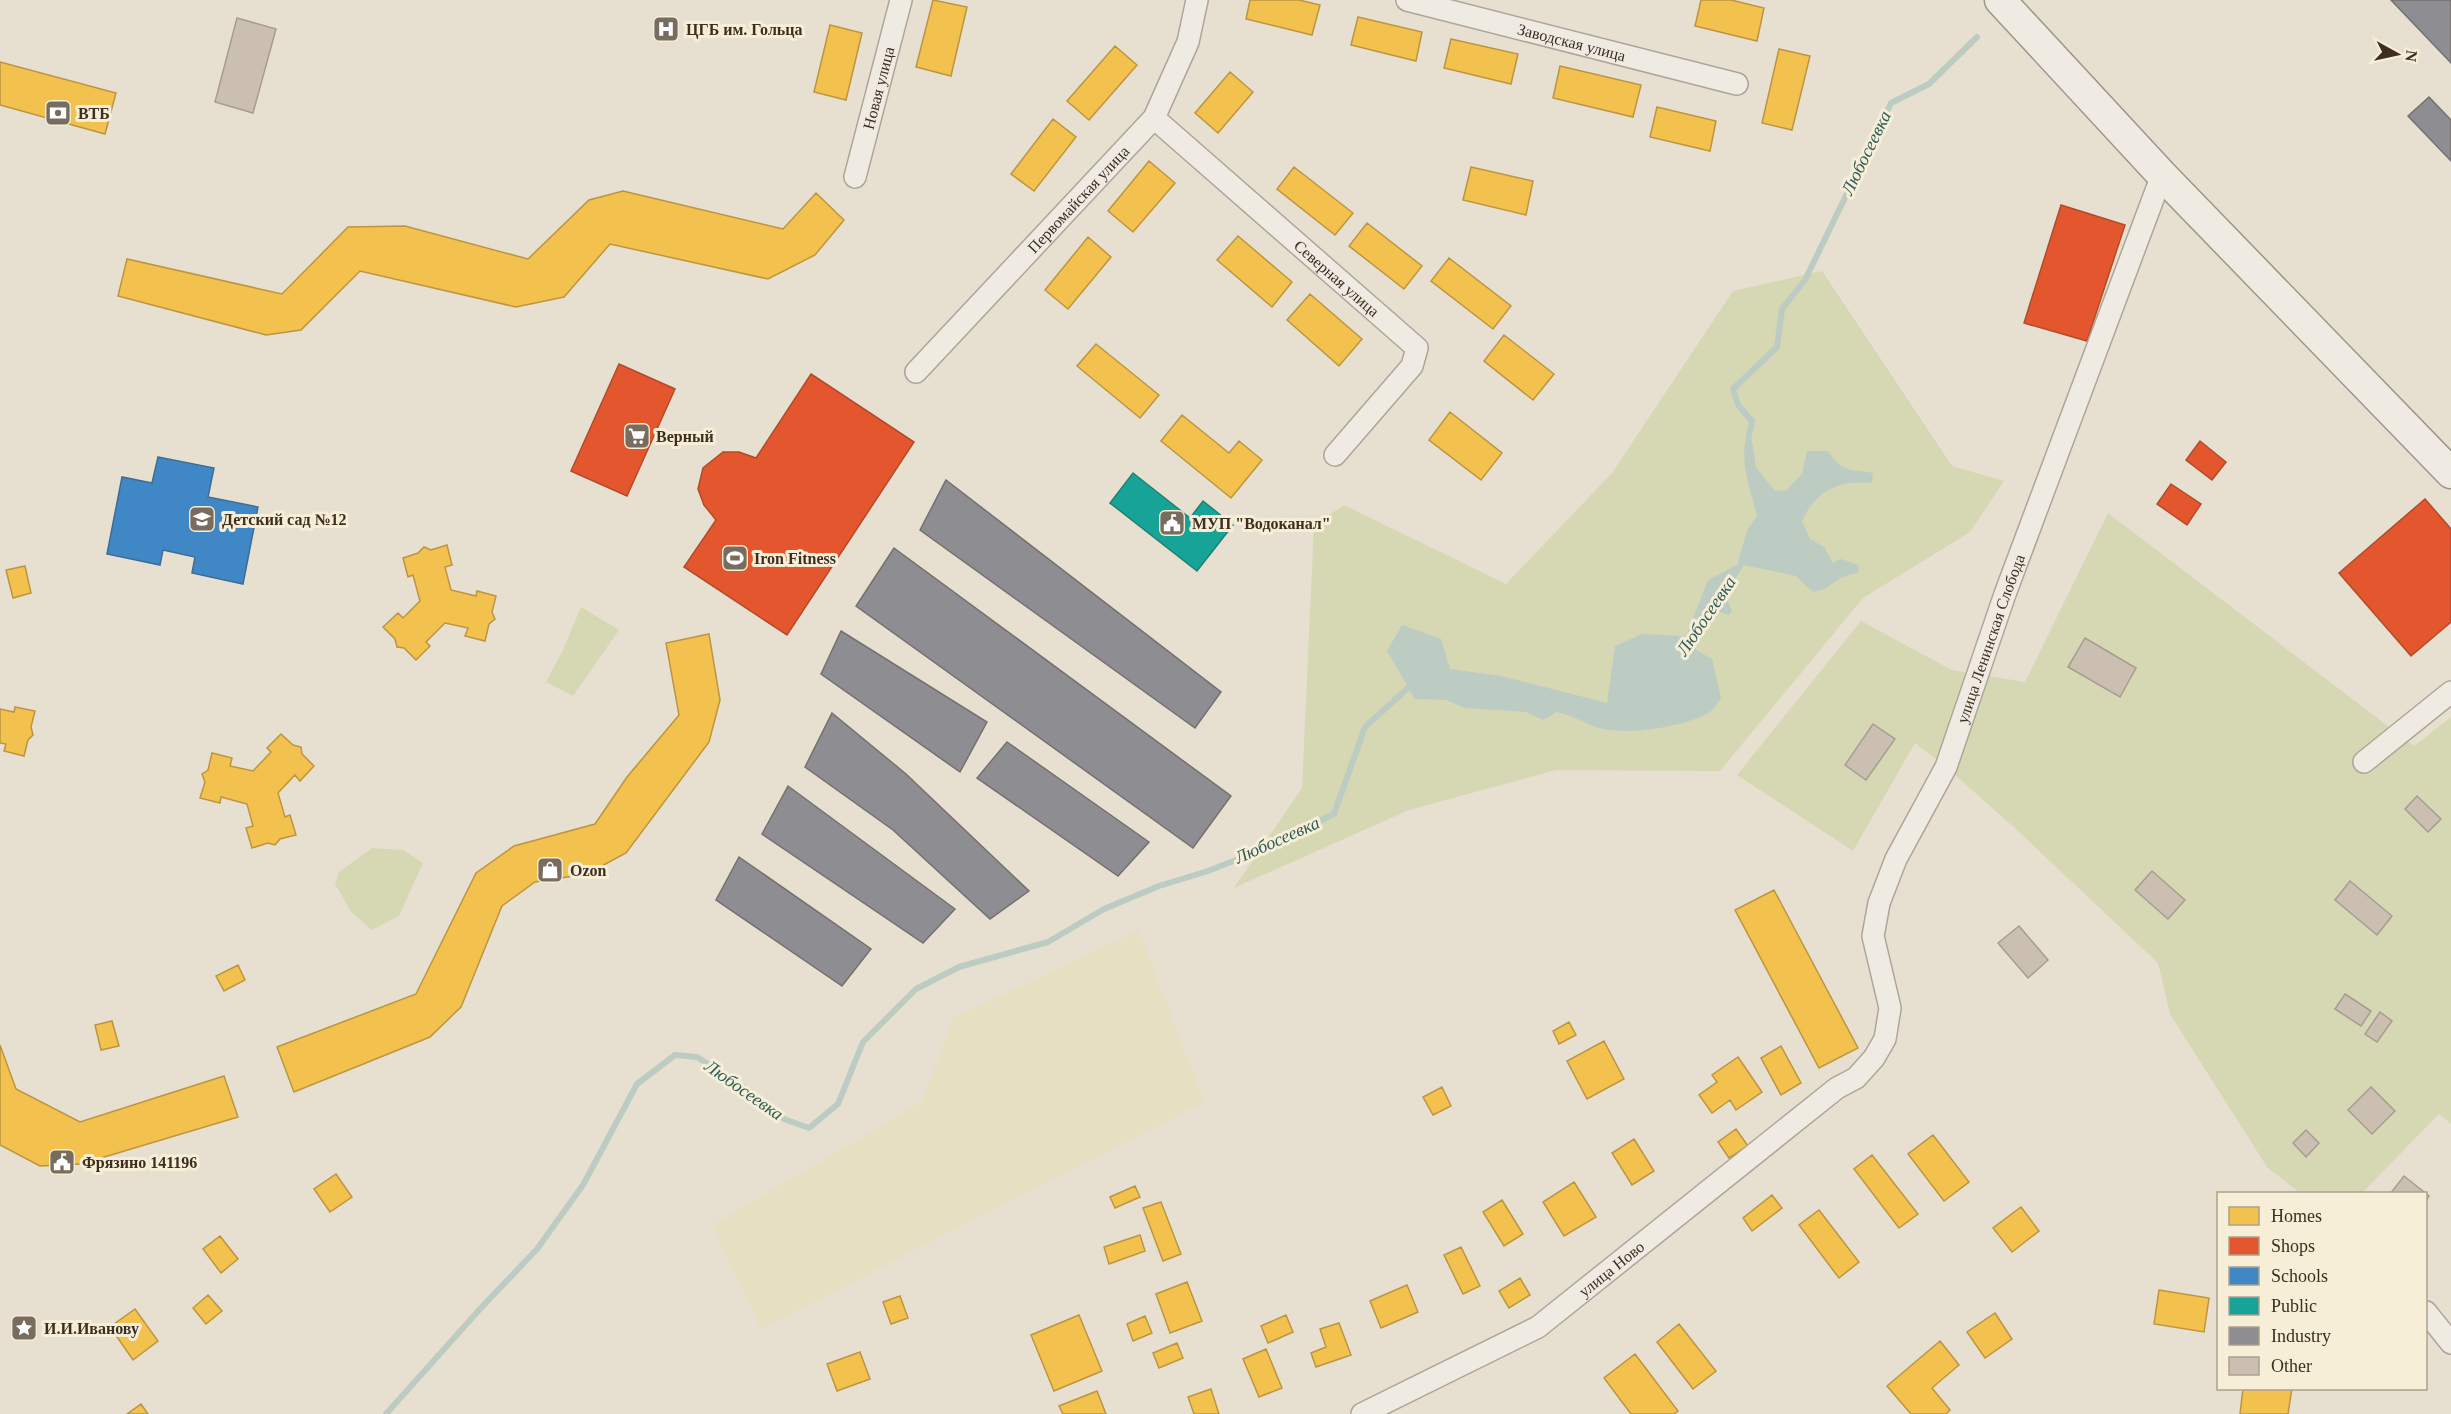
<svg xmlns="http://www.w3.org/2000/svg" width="2451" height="1414" viewBox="0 0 2451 1414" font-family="'Times New Roman',serif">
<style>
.farmland{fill:#e6dfc2}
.green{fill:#d6d7b3}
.water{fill:#bcccc2}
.homes{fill:#f2c14e;stroke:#bc9540;stroke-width:1.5}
.shops{fill:#e4572e;stroke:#b24b2a;stroke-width:1.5}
.schools{fill:#3f88c5;stroke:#3e6d94;stroke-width:1.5}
.public{fill:#17a398;stroke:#228074;stroke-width:1.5}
.industry{fill:#8d8d92;stroke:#757070;stroke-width:1.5}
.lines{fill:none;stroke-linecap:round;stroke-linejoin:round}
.stream{stroke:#bcccc2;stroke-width:6}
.building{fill:#cbbfb2;stroke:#a89c90;stroke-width:1.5}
.street-casing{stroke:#ada599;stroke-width:24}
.secondary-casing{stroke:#9c958a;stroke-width:33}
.street{stroke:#efebe3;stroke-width:21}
.secondary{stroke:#efebe3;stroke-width:30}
.labels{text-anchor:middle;stroke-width:6;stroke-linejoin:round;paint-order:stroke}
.poi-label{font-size:16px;font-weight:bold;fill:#3d2e20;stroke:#f7eed8;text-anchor:start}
.street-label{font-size:16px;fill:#3d2e20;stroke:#f7eed8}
.water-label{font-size:18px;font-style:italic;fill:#2f5d5a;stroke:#f7eed8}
</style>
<rect width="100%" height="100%" fill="#e7e0d1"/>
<!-- farmland -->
<path class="farmland" d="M1139,930L1204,1102L761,1329L712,1225L922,1102L953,1018Z"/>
<!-- green -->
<path class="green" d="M1822,271L1952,466L2004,481L1970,532L1863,598L1720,771L1556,770L1409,810L1234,888L1302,788L1314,525L1344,505L1506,584L1612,473L1733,291Z
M2108,513L2414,746L2451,717V1124L2439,1114L2362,1193H2300L2267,1167L2170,1014L2158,963L2018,831L1946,767L1915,743L1853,851L1737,775L1861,621L1952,670L2025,682Z
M581,607L619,630L573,696L546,682L562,652Z
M372,848L403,850L423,863L399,916L372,930L351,912L335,884L339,872Z"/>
<!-- water -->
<path class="water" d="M1750,429L1756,467L1774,490L1786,491L1802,474L1807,451H1828C1844,474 1849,468 1873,473L1872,483C1839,480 1816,490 1802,521L1810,539L1824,547L1833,563L1841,559L1858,565L1859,572L1840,578L1825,589L1813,592L1796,576L1744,565L1725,594L1732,611L1729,615L1715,611C1705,623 1697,633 1696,650L1712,659L1721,698C1718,702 1714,709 1710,712C1685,727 1624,737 1596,727C1582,722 1572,715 1557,712L1543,720L1526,712L1465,708L1446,700L1415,699L1387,651L1402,625L1441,639L1450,669L1501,676L1607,703L1615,646L1642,634L1686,636L1708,580L1737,565L1747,531L1757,516C1751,490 1736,454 1750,429Z"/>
<!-- homes -->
<path class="homes" d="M933,0L967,7L951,76L916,67Z
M1250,0H1299L1320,5L1312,35L1246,19Z
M1701,0H1731L1764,8L1757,41L1695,26Z
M1358,17L1422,32L1416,61L1351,45Z
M830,25L862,33L846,100L814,92Z
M1451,39L1518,54L1511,84L1444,68Z
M1115,46L1137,65L1089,120L1067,101Z
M1779,49L1810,56L1792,130L1762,123Z
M0,62L116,93L105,134L0,105Z
M1560,66L1641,85L1633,117L1553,98Z
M1230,72L1253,92L1218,133L1195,113Z
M1657,107L1716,121L1710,151L1650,137Z
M1053,119L1076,137L1034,191L1011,174Z
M1149,161L1175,183L1133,232L1108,211Z
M1294,167L1353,213L1335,235L1277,189Z
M1471,167L1533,181L1526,215L1463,200Z
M623,191L783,229L816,193L844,220L815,255L768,279L610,244L564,297L516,307L360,271L301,330L266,335L118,296L127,259L282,294L348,227L405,226L528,259L589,200Z
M1367,223L1422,266L1404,289L1349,246Z
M1238,236L1292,282L1272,307L1217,260Z
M1088,237L1111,257L1068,309L1045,290Z
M1449,258L1511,306L1493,329L1431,281Z
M1310,294L1362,339L1339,366L1287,320Z
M1504,335L1554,374L1533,400L1484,361Z
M1096,344L1159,395L1140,418L1077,366Z
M1450,412L1502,453L1481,480L1429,440Z
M1182,415L1229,453L1239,441L1262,460L1231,498L1161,441Z
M447,545L452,565L445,567L451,590L476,596L477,591L496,596L492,612L495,619L489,624L485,641L465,636L468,628L445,623L426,642L430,646L416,660L404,648L397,647L395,639L383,627L398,613L403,618L420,601L413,575L408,577L403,558L418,553L424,547L431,550Z
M25,566L31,593L13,598L6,570Z
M709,634L720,700L709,742L626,853L587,874L535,882L502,906L461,1007L430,1037L294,1092L277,1047L416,994L476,873L514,846L595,824L627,777L679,715L666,643Z
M15,707L35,711L31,727L33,735L28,740L24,756L4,751L6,744L0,743V709L14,712Z
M281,734L293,745L301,747L302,754L314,766L300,781L295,775L278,793L285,817L290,815L296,835L280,839L275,845L268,843L252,848L246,828L253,826L247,804L221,797L220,803L200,798L205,782L202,774L208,770L212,753L232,758L230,766L253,771L271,752L267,748Z
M1774,890L1858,1048L1819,1068L1735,910Z
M238,965L245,980L224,991L216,976Z
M112,1021L119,1046L101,1050L95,1025Z
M1569,1022L1576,1035L1559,1044L1553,1031Z
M1604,1041L1624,1079L1587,1099L1567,1061Z
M0,1045L16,1089L80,1122L224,1076L238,1117L81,1164L40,1166L0,1145Z
M1781,1046L1801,1083L1781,1095L1761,1058Z
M1738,1057L1762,1092L1736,1110L1730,1100L1712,1113L1699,1095L1717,1082L1712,1075Z
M1442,1087L1451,1106L1433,1115L1423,1097Z
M1736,1129L1748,1146L1729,1158L1718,1142Z
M1933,1135L1969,1182L1944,1201L1908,1154Z
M1634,1139L1654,1171L1632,1185L1612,1153Z
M1872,1155L1918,1214L1899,1228L1854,1169Z
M336,1174L352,1197L330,1212L314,1189Z
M1574,1182L1596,1217L1564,1236L1543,1202Z
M1135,1186L1140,1197L1115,1208L1110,1197Z
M1772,1195L1782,1208L1752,1231L1743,1218Z
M1502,1200L1523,1234L1504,1246L1483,1212Z
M1161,1202L1181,1254L1163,1261L1143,1208Z
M2021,1207L2039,1231L2012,1252L1993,1228Z
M1819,1210L1859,1262L1839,1278L1799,1225Z
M1140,1235L1145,1251L1109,1264L1104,1247Z
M220,1236L238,1259L221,1273L203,1249Z
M1461,1247L1480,1286L1463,1294L1444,1255Z
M1520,1278L1530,1295L1509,1308L1499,1291Z
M1187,1282L1202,1321L1170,1333L1156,1294Z
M1407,1285L1418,1312L1381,1328L1370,1301Z
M2159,1290L2209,1298L2204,1332L2154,1324Z
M208,1295L222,1311L206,1324L193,1308Z
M900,1296L908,1318L891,1324L883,1302Z
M135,1309L158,1341L133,1360L110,1327Z
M1995,1313L2012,1339L1985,1358L1967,1332Z
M1079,1315L1102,1371L1054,1391L1031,1335Z
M1286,1315L1293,1332L1268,1343L1261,1326Z
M1145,1316L1152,1333L1133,1341L1127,1324Z
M1339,1323L1351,1355L1316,1367L1311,1353L1326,1347L1320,1329Z
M1679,1324L1716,1371L1693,1389L1657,1342Z
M1940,1341L1959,1365L1932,1388L1950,1410L1946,1414H1911L1887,1386Z
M1177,1343L1183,1358L1159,1368L1153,1353Z
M1266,1349L1282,1388L1259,1397L1243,1359Z
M860,1352L870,1379L837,1391L827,1364Z
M1635,1354L1678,1411L1674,1414H1631L1604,1378Z
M2243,1388H2292L2288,1414H2240Z
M1211,1389L1219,1414H1194L1188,1397Z
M1097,1391L1106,1414H1063L1059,1406Z
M141,1404L148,1414H127Z"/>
<!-- shops -->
<path class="shops" d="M2061,205L2125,225L2087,341L2024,323Z
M619,364L675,389L627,496L571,471Z
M811,374L914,442L787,635L684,567L716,520L704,505L698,489L703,468L723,452H739L756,458Z
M2200,441L2226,462L2212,480L2186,460Z
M2171,484L2201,504L2187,525L2157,504Z
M2425,499L2451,529V622L2411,656L2339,573Z"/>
<!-- schools -->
<path class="schools" d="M158,457L214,468L208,497L258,507L243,584L192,573L195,557L163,550L160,565L107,554L122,477L152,483Z"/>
<!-- public -->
<path class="public" d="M1133,473L1190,518L1203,501L1233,525L1197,571L1110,503Z"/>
<!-- industry -->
<path class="industry" d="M2391,0H2451V63Z
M2429,97L2451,120V161L2408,116Z
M946,480L1221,692L1195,728L920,530Z
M894,548L1231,796L1193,848L856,606Z
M841,631L987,722L960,772L821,674Z
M832,713L906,774L1029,891L990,919L893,830L805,767Z
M1007,742L1149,842L1118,876L977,778Z
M788,786L955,909L923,943L762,834Z
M739,857L871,949L842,986L716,900Z"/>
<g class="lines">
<!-- stream -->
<path class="stream" d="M1749,435L1752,421L1738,405L1733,389L1777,347L1782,309L1805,280L1891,103L1929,84L1977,37
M386,1414L480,1309L537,1249L583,1185L637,1084L675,1055L697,1057L737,1082L784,1119L809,1128L838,1104L863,1042L916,989L959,967L1048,942L1104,909L1159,886L1208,871L1251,854L1334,814L1365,727L1408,688L1414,689"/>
</g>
<!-- building -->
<path class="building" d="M237,18L276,29L253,113L215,102Z
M2085,638L2136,668L2120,697L2068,667Z
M1873,724L1895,739L1866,780L1845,765Z
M2417,796L2441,819L2428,832L2405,809Z
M2152,871L2185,900L2168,919L2135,890Z
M2350,881L2392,916L2377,935L2335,900Z
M2019,926L2048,960L2028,978L1998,943Z
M2345,994L2371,1011L2361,1026L2335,1009Z
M2380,1012L2392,1021L2377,1042L2365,1034Z
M2371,1087L2395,1111L2372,1134L2348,1110Z
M2306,1130L2319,1143L2306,1157L2293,1143Z
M2404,1176L2429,1196L2426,1201V1194H2390Z"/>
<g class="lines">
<defs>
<g id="street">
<path id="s1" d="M1407,0L1737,84"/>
<path id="s2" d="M1154,118L1417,348L1412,366L1335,455"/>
<path id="s3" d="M855,177L901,0"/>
<path id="s4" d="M916,372L1154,118L1188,42L1197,0"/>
<path d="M2364,762L2451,692"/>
<path d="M2426,1312L2451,1343"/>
<path id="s5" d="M1362,1414L1538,1327L1837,1088L1856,1078L1874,1058L1885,1039L1890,1008L1873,936L1879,903L1896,859L1946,767L2005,594L2162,175"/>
</g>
<path id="secondary" d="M2000,0L2162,175L2451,473"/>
</defs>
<!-- street casing -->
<use href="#street" class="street-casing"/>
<!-- secondary casing -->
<use href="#secondary" class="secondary-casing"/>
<!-- street -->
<use href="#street" class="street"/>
<!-- secondary -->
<use href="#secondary" class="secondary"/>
</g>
<!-- icons -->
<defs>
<symbol id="hospital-square" viewBox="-11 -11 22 22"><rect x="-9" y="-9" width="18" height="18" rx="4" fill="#786c5e" stroke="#f7eed8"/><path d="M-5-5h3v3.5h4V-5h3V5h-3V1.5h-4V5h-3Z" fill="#fff"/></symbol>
<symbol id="bank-square" viewBox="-11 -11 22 22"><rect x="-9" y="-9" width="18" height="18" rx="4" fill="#786c5e" stroke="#f7eed8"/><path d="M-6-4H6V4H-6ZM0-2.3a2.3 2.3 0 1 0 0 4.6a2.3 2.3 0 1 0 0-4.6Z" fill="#fff"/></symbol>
<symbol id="supermarket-square" viewBox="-11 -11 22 22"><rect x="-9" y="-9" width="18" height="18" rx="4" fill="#786c5e" stroke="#f7eed8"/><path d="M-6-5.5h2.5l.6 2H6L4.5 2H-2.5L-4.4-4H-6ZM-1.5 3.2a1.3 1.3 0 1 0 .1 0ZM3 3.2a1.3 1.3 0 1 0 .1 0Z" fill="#fff"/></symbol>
<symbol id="school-square" viewBox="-11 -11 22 22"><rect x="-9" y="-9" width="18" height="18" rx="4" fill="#786c5e" stroke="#f7eed8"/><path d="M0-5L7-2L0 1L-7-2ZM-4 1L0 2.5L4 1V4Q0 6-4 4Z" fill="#fff"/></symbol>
<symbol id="civic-square" viewBox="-11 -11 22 22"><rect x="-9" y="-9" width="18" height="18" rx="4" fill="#786c5e" stroke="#f7eed8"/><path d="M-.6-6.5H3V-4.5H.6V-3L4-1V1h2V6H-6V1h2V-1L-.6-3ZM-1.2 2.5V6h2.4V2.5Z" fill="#fff"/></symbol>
<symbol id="stadium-square" viewBox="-11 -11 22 22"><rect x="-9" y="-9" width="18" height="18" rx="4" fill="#786c5e" stroke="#f7eed8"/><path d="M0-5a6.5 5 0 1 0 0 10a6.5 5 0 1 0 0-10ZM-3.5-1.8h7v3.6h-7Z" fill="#fff"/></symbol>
<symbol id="shop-square" viewBox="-11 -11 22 22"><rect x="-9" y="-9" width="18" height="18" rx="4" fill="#786c5e" stroke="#f7eed8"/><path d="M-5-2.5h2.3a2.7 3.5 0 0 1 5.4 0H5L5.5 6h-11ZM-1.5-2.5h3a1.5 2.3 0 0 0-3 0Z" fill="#fff"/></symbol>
<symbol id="sight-square" viewBox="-11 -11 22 22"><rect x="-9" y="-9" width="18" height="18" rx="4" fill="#786c5e" stroke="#f7eed8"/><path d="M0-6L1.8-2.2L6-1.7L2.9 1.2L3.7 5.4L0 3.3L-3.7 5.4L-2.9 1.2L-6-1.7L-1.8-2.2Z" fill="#fff"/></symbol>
</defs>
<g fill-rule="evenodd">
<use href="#hospital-square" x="651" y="14" width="30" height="30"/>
<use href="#bank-square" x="43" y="98" width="30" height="30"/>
<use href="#supermarket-square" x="622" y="421" width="30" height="30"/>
<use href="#school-square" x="187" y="504" width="30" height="30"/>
<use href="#civic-square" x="1157" y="508" width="30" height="30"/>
<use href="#stadium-square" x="720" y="543" width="30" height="30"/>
<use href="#shop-square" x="535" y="855" width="30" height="30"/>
<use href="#civic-square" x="47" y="1147" width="30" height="30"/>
<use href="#sight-square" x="9" y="1313" width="30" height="30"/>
</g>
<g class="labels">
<!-- poi labels -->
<g class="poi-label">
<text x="686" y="35">ЦГБ им. Гольца</text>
<text x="78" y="119">ВТБ</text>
<text x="656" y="442">Верный</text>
<text x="222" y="525">Детский сад №12</text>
<text x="1192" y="529">МУП "Водоканал"</text>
<text x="754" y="564">Iron Fitness</text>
<text x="570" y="876">Ozon</text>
<text x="82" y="1168">Фрязино 141196</text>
<text x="44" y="1334">И.И.Иванову</text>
</g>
<!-- street labels -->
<g class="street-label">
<text dy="6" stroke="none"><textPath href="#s1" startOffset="170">Заводская улица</textPath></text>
<text dy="6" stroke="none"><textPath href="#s3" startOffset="92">Новая улица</textPath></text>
<text dy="6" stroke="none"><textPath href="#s4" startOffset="237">Первомайская улица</textPath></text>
<text dy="6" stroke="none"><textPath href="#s2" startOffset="243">Северная улица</textPath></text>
<text dy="6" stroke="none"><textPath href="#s5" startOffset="1076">улица Ленинская Слобода</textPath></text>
<text dy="6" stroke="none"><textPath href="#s5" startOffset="290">улица Ново</textPath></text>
</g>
<!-- water labels -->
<g class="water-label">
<text transform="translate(1866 153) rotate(-64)" y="6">Любосеевка</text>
<text transform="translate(1706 616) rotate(-56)" y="6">Любосеевка</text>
<text transform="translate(1277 840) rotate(-24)" y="6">Любосеевка</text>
<text transform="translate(744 1090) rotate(35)" y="6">Любосеевка</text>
</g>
</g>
<!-- legend -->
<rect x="2217" y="1192" width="210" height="198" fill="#f7eed8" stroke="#ada18e" stroke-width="1.5"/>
<rect x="2229" y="1207" width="30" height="18" fill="#f2c14e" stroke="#ada18e" stroke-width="1.5"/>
<text x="2271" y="1222" font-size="18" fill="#3d2e20">Homes</text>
<rect x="2229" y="1237" width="30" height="18" fill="#e4572e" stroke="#ada18e" stroke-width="1.5"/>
<text x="2271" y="1252" font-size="18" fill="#3d2e20">Shops</text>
<rect x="2229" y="1267" width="30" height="18" fill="#3f88c5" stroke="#ada18e" stroke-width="1.5"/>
<text x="2271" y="1282" font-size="18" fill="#3d2e20">Schools</text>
<rect x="2229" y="1297" width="30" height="18" fill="#17a398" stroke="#ada18e" stroke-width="1.5"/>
<text x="2271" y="1312" font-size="18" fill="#3d2e20">Public</text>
<rect x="2229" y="1327" width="30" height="18" fill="#8d8d92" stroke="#ada18e" stroke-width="1.5"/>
<text x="2271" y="1342" font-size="18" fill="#3d2e20">Industry</text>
<rect x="2229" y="1357" width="30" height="18" fill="#cbbfb2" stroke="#ada18e" stroke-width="1.5"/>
<text x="2271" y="1372" font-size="18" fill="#3d2e20">Other</text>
<!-- north arrow -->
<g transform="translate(2397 54) rotate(98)" stroke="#f7eed8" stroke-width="4.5" paint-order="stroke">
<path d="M0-4.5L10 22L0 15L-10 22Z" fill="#3d2e20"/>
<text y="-9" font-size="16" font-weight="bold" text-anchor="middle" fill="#3d2e20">N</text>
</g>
</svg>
